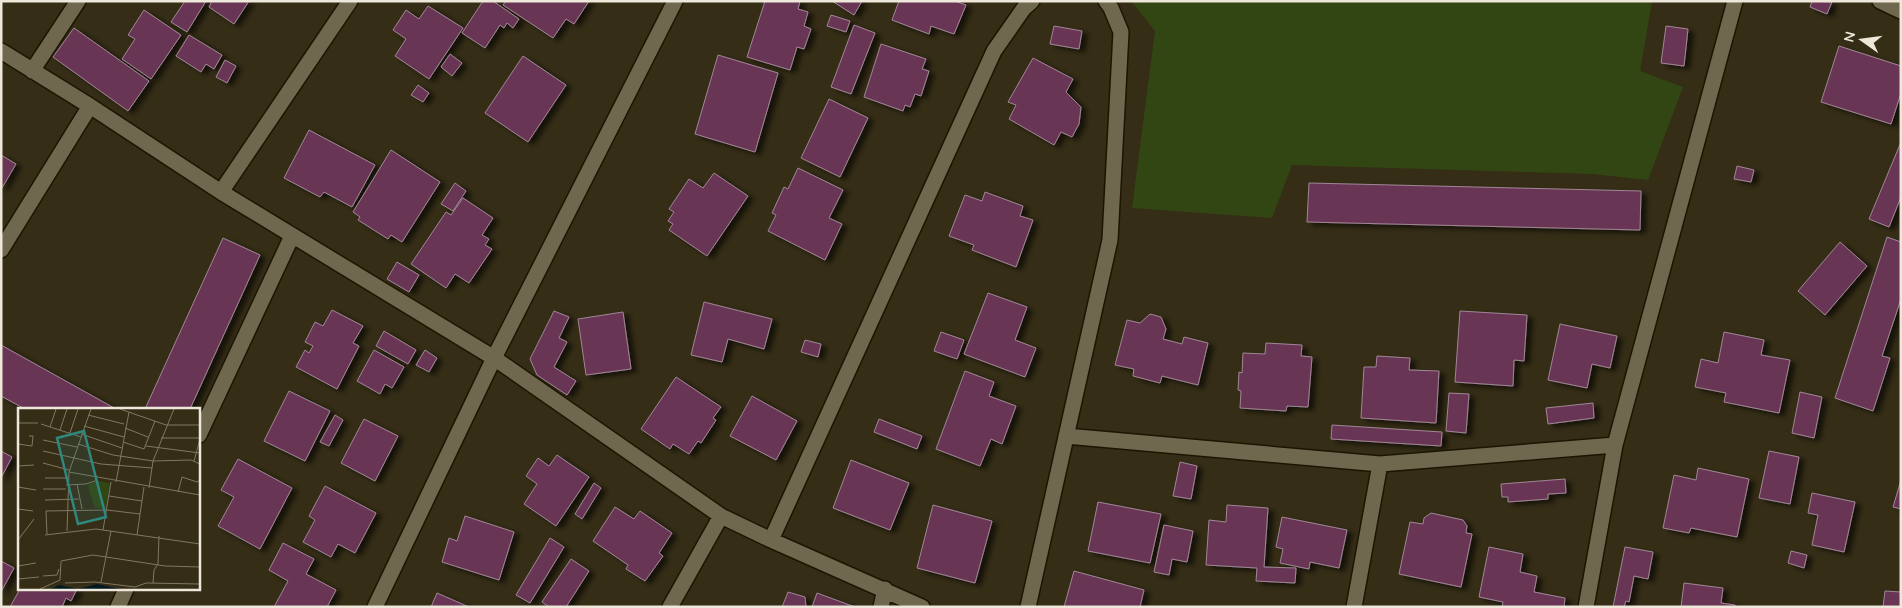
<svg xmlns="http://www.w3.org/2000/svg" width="1902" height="608" viewBox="0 0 1902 608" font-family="Quicksand,sans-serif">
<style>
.green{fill:#324613}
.building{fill:#673655;stroke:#a08695;filter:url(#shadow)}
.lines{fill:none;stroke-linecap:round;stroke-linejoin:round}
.minor-casing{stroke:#1c1501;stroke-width:18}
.minor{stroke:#70674f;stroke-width:15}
.inset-road{fill:none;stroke:#7f7864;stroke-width:1}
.view{fill:#30877e;fill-opacity:0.15;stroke:#30877e;stroke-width:2.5}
.inset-edge{fill:none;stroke:#ede8da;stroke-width:2.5}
</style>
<defs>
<filter id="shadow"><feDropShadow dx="5.5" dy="3" stdDeviation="2.5" flood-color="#0009"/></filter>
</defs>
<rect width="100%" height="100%" fill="#352d16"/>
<!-- green -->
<path class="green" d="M1131,1H1686L1652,2L1640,71L1683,87L1648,180L1592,174L1292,165L1272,218L1132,208L1155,31Z"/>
<!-- building -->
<path class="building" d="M185,1H206L187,32L171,22Z
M212,1H249L234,24L209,7Z
M483,1H493L519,19L513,28L507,23L504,28L500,25L485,48L462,33Z
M506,1H589L574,24L566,19L553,38L503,5Z
M765,1H800L798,9L808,12L804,26L811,29L804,49L797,47L790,70L747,57Z
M832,1H862L854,15Z
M899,1H955L966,5L954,34L931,26L929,34L892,20Z
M1812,1L1832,2L1827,14L1810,7Z
M428,6L463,28L429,79L395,56L406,39L393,30L406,10L419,19Z
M144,10L181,35L151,79L122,59L135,39L128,35Z
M831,15L850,21L846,32L827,26Z
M854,25L875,33L851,94L831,87Z
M1054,26L1082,31L1079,49L1050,44Z
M1666,26L1688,29L1684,66L1661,63Z
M74,28L149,81L128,111L53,57Z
M189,35L222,55L214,69L206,64L201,72L176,56Z
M881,44L926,59L922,69L929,71L921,96L915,94L910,107L905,105L903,111L864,97Z
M1839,46L1901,66V93L1891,124L1821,102Z
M450,54L462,63L452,76L441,67Z
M718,55L778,73L755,152L695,134Z
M523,56L566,85L528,142L485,113Z
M1033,58L1073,79L1066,92L1081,107L1079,124L1072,137L1061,132L1054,145L1009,119L1016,105L1008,102Z
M225,60L236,66L227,83L216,77Z
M418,85L429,93L423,102L411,95Z
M829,99L868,118L840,177L801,158Z
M309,130L375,165L352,207L324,192L320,197L284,178Z
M1901,142V197L1889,227L1869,219Z
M391,150L440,182L402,242L391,235L388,239L358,220L360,217L353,212Z
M1,155L16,164L2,188H1Z
M1737,166L1754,170L1751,182L1734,179Z
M798,168L843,190L829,218L842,224L825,260L768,231L776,215L772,213L784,187L788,189Z
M714,173L748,196L707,256L669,230L673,224L668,221L674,212L669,209L689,179L703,188Z
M455,183L466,191L453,211L441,204Z
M1309,183L1641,191L1640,230L1307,222Z
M985,192L1023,206L1020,216L1033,220L1016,267L972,250L974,245L949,236L965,195L982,201Z
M463,198L493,218L482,235L489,239L485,245L492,249L469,283L455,274L446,288L411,264L446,212L451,215Z
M1887,237L1901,242V299L1882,356L1890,358L1873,411L1835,398Z
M223,238L260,255L190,409H145Z
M1840,242L1867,266L1825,315L1798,291Z
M397,262L419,275L409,292L387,279Z
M988,293L1027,307L1015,340L1036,348L1025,377L964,354Z
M704,302L772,319L764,349L728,339L722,362L691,355Z
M332,310L363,326L353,343L359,346L337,389L296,367L305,350L309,353L313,346L305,342L315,322L323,326Z
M554,311L569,317L559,338L567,342L554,367L576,381L567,395L537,375L530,359Z
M1460,311L1527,315L1524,361L1514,360L1513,386L1455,382Z
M623,312L631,369L586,375L578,319Z
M1150,314L1161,317L1166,329L1163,339L1182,344L1184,337L1208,343L1198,385L1162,376L1160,383L1133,376L1134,369L1115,365L1127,320L1140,323Z
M1560,324L1617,336L1610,368L1592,364L1587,388L1548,380Z
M384,331L416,350L408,364L376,346Z
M941,332L964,340L957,359L934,351Z
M1724,332L1764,340L1761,355L1790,360L1779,413L1724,402L1726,393L1695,387L1701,359L1718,363Z
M805,340L821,344L818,357L801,352Z
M1266,343L1302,345L1301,356L1312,357L1308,407L1287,406L1286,411L1240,408L1241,391L1238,390L1239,372L1242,373L1243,353L1265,354Z
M1,345L116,409H25L1,396Z
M374,350L404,367L392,388L385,384L380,394L357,381Z
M425,350L437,358L429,372L416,365Z
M1377,356L1410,358L1409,370L1439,371L1436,423L1361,418L1364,367H1376Z
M965,371L994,382L989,396L1016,406L1002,444L991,439L980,466L936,449Z
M676,377L721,407L713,418L716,420L701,443L698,441L689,454L673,444L670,449L641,429Z
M289,391L330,411L305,461L264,441Z
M1800,392L1822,397L1814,438L1792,433Z
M1449,393L1469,394L1466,433L1446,431Z
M752,396L797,421L776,460L730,436Z
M1593,403L1594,418L1548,424L1546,408Z
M335,415L343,420L329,446L320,442Z
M364,419L398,436L375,481L341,463Z
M879,419L922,436L917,449L874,432Z
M1332,425L1442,432L1441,446L1331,439Z
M1,451L12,457L1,478Z
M1769,451L1799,457L1790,504L1759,498Z
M557,455L589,477L556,526L524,504L537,484L526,476L538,458L549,466Z
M238,459L292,488L260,549L218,526L234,497L221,490Z
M851,460L909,483L890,530L833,508Z
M1180,462L1197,466L1191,499L1173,496Z
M1698,468L1749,479L1737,537L1691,528L1689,533L1663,528L1674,475L1696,480Z
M1565,479L1566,493L1548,494V499L1508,502V497H1502L1501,484Z
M1901,480V509L1893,507Z
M594,483L601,488L582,519L575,514Z
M325,486L376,513L355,553L338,544L331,557L303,542L315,520L309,516Z
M1812,493L1855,502L1844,552L1812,545L1818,515L1808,513Z
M1098,502L1161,514L1150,563L1088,551Z
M933,505L992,521L975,583L917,568Z
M1227,505L1268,508L1264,567L1296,568L1295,583L1256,581L1257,568L1206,565L1209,520L1226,522Z
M615,507L634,519L640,511L672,533L659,553L663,556L645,581L626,569L628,565L593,541Z
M1431,513L1463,520L1467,526L1466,533L1472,534L1461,587L1399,574L1410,522L1423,524L1424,518Z
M465,516L514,532L499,580L442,562L449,538L457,541Z
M1282,517L1347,530L1339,568L1310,562L1309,569L1280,563L1283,549L1276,547Z
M1164,525L1193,531L1187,562L1172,559L1169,575L1154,572Z
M550,538L564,547L530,603L516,595Z
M283,543L314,559L306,574L336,590L327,607H274L288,581L269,570Z
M1489,547L1523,554L1520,572L1537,576L1534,592L1565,598L1564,607H1502L1503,602L1479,597Z
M1625,547L1653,552L1648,579L1634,576L1629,602L1626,601L1624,607H1613Z
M1791,551L1807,555L1804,568L1788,563Z
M571,559L589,571L566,607H549L542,602Z
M1,561L14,568L1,592Z
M1074,571L1144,590L1140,607H1064Z
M1684,583L1723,588L1721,603L1735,605V607H1681Z
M20,589H77L71,601L66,598L62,607H10Z
M1885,591L1901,592V607H1883Z
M788,592L805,597L806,607H782Z
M437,593L469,607H431Z
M817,593L855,607H812Z"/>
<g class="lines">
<defs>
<path id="minor" d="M1880,1L1901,11
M1,51L90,106L221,192L494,358L721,516L771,540L922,607
M32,71L78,1
M221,192L350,1
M1,250L90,106
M199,435L292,236
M1066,436L1380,464L1615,445
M771,540L994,51L1024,8L1032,1
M118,607L126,589
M375,607L494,358L675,1
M670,607L721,516
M881,607L885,589
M1028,607L1110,240L1121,32L1111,8L1106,1
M1354,607L1380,464
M1586,607L1615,445L1735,1"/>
</defs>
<!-- minor casing -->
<use href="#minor" class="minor-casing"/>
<!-- minor -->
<use href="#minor" class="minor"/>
</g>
<!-- overview -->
<g transform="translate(18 408)">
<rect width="182" height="182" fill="#352d16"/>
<path d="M80,73L92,75L88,100H77L71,83L70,77Z" fill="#324613"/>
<path d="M79,176L106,182H31L41,177L60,181Z" fill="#031820"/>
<path class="inset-road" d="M102,1L148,17H182M70,7L106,16M0,15H20M23,16L63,29M66,18L106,29M32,19L38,1M107,20L130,29M42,22L49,1M52,25L60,1M63,26L104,40M143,30H182M25,32L59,39M105,34L126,41L137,13M0,36L14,38L15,28H11M60,36L95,47L135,53L173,52L182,56M128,38L182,45M25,43L83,56L134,60M176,53L182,31M25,55L51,62M0,58L16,57M51,64L182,87M27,70H50M98,74L111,4M59,76L64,101M48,77L68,76L80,72M0,79L18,82M131,80L135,53L156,1M25,81H48M160,84L164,69L179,74L182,72M91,88L124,93M27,92L61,91M0,101L15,103M85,122L93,74M49,123L51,64L73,1M29,126L28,103L89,102L122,106M27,127L78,121L182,136M119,127L126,79M0,132L16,111M43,153L75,147L147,158L182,159M0,158L18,155M25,168L39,167L41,161M0,171L21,169M83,174L93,123M47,175L77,174L117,179L128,175L182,176M135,175L136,162L140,156L141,128M22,181L42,172L43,153"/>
<path class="view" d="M66,23L88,109L60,116L39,30Z"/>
<rect width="182" height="182" class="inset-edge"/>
</g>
<!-- border -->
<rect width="1902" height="608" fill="none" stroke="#ede8da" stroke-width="5"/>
<!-- north arrow -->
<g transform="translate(1862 40) rotate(284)" stroke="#352d16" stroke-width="4" paint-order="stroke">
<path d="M0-4L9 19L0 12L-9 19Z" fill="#ede8da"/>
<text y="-8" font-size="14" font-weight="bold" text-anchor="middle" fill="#ede8da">N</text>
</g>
</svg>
